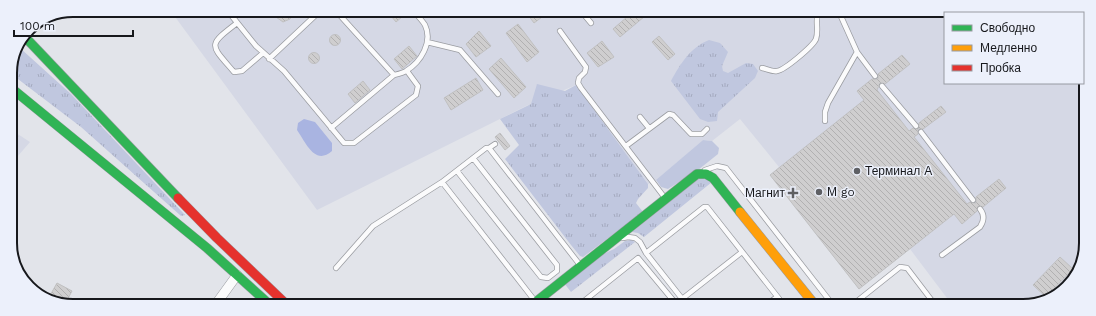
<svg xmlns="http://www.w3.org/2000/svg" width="1096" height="316" viewBox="0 0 1096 316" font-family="'Work Sans',sans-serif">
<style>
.built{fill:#d5d8e5}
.grass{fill:url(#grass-tufts)}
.green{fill:#c0c7df}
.water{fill:#a9b4e1}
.building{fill:url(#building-back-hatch);stroke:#c0c0c1}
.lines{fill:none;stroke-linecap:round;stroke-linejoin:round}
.lane-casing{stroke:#9a9ca1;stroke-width:6}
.street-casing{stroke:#9a9ca1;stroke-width:10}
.fast-casing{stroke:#9a9ca1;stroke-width:10}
.slow-casing{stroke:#9a9ca1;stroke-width:10}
.jam-casing{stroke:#9a9ca1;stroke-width:10}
.lane{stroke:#fbfbfc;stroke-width:4.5}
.street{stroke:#fbfbfc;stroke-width:9}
.fast{stroke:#30b455;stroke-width:9}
.slow{stroke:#ff9f0a;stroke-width:9}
.jam{stroke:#e5322d;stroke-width:9}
.poi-dot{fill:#5e5f64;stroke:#ecf0fb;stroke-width:1.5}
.labels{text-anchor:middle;stroke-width:3;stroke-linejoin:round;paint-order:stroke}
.poi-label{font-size:12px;fill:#17181c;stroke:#ecf0fb;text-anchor:start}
.rim{fill:none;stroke:#17181c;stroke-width:2}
</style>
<defs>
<pattern id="grass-tufts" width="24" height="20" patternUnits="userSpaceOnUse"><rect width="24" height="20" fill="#c0c7df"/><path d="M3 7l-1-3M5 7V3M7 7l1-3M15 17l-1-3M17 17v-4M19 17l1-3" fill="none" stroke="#a4aabf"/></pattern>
<pattern id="building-back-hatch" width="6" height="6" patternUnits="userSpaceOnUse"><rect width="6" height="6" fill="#cfcecf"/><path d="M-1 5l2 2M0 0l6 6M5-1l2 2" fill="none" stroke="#b1b0b1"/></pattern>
</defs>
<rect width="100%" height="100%" fill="#e2e4ea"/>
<!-- built -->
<path class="built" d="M170,10L1039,12L1040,13H945V83H1083V58L1085,61L1084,259L1062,291L1027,306H953L910,249L859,289L770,175L779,167L740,119L712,141L703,140L654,182L648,184L576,85L526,106L317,210Z
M10,129L30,142L11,164Z"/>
<!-- grass -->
<path class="grass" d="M709,40L720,43L728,52L722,66L723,71L728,73L746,63L753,64L758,71L755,78L718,112L717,121L708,122L700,119L671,81C680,64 691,47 709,40Z
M20,48L71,94L185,215L181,216L81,127L10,73Z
M537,84L565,91L576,85L648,184V188L638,199L636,203L643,212L583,257L580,256L571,245L505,159L519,145L500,119L531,104Z
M702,176L712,182L644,237L638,233L632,232Z
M631,240L635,242L571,292L564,283L599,256L614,249L625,241Z"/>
<!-- green -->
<path class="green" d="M703,140L712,141L719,148L718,154L698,170L668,189L661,187L656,180Z"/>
<!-- water -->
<path class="water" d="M304,119L315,122L332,143V151C315,166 306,143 297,130L298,123Z"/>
<!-- building -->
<path class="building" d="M275,10H292V16L290,19L283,22L276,17Z
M387,11H409L396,22Z
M525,11H550L534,23Z
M634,11H651L620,37L613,29Z
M518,24L539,52L527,62L506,33Z
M479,31L491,46L476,57L466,44Z
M329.5 40a5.5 5.5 0 1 1 11 0a5.5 5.5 0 1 1-11 0Z
M659,36L675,54L668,60L652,42Z
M602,41L614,57L598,67L587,53Z
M409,46L417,56L402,69L394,59Z
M308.5 58a5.5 5.5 0 1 1 11 0a5.5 5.5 0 1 1-11 0Z
M902,55L910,64L885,84L880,83L877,90L909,131L913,128L918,129L919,123L941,106L946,112L923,129H918V134L914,137L967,204L970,202L976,203V197L999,179L1006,188L983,207L978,206L977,211L962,224L954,214L859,289L770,175L864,100L857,91L872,79H878V74Z
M501,58L526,87L514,98L489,69Z
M476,78L483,90L451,110L444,98Z
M363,81L370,90L355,103L348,94Z
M500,133L510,146L505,150L495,137Z
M1060,257L1073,269L1046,297L1033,285Z
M57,283L72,291L65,304H57L48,299Z"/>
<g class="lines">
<defs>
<path id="lane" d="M227,10L256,46L284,71L344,143H354L416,95L418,86L407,71
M336,11L394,75
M581,11L591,23
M839,12L857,52L875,76
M237,23C207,46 210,44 234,72L242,71L263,53
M560,31L586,67L585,72L579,78L578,83L581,88L665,198
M427,42L460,50L498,94
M269,59L320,11
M762,68C767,69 772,72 777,71C785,70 813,46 816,39C819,30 815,21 818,12
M882,86L916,126
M640,117L649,128
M825,121V112L828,103L857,52
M331,128L394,75C398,74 403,73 406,71C421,62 433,42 425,25C422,20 417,15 413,11
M921,132L973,200
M11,134L15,137
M626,146L669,114L673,115L691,134H702L707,129
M489,148L495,144
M705,170L717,166L726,168L833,305
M457,171L541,277L548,278L557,271V265L473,158
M623,238L628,237L635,238L640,242L646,253L687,305
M646,253L704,207H707L784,305
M942,255L980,227C984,221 985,215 980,209
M336,268L373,226L442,182
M682,299L742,252
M535,301L442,182L486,148H489L580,265
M579,305L638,258L677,305
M766,305L777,297
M851,306L900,267L907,268L936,306"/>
<path id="street" d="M216,304L237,275"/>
<path id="fast" d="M25,37L178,198
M10,87L207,248L269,304
M532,305L697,174H706L713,178L740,212"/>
<path id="slow" d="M740,212L815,305"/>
<path id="jam" d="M178,198L217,238L286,304"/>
</defs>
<!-- lane casing -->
<use href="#lane" class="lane-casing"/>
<!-- street casing -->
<use href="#street" class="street-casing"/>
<!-- fast casing -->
<use href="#fast" class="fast-casing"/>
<!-- slow casing -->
<use href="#slow" class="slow-casing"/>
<!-- jam casing -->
<use href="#jam" class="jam-casing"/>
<!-- lane -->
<use href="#lane" class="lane"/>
<!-- street -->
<use href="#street" class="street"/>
<!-- fast -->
<use href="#fast" class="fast"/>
<!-- slow -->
<use href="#slow" class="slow"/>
<!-- jam -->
<use href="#jam" class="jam"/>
</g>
<!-- markers -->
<g class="poi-dot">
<circle cx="857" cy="171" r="4"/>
<circle cx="819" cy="192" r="4"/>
<path d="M791 187h4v4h4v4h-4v4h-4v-4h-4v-4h4z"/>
</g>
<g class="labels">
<!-- poi labels -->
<g class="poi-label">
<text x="865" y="175">Терминал А</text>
<text x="827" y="196">М go</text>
<text x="785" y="197" text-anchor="end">Магнит</text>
</g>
</g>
<!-- crop -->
<path d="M0 0H1096V316H0ZM73 17H1023A56 56 0 0 1 1079 73V243A56 56 0 0 1 1023 299H73A56 56 0 0 1 17 243V73A56 56 0 0 1 73 17Z" fill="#ecf0fb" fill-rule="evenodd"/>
<path class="rim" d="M73 17H1023A56 56 0 0 1 1079 73V243A56 56 0 0 1 1023 299H73A56 56 0 0 1 17 243V73A56 56 0 0 1 73 17Z"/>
<!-- legend -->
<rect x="944" y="12" width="140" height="72" fill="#ecf0fb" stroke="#979aa2"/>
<rect x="952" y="25" width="20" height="6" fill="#30b455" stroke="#979aa2"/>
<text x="980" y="32" font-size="12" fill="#17181c">Свободно</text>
<rect x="952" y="45" width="20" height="6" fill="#ff9f0a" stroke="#979aa2"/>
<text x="980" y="52" font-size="12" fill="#17181c">Медленно</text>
<rect x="952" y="65" width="20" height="6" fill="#e5322d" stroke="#979aa2"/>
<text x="980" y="72" font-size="12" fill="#17181c">Пробка</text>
<!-- scale -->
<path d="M14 30v6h119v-6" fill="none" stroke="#17181c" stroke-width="2"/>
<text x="20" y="30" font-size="12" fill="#17181c" stroke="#ecf0fb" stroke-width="3" paint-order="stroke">100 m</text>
</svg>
